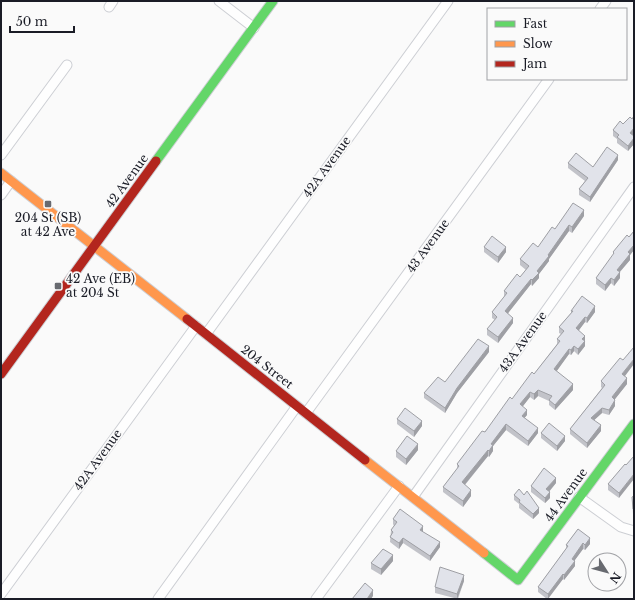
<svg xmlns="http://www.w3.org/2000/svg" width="635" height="600" viewBox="0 0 635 600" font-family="'Libre Baskerville',serif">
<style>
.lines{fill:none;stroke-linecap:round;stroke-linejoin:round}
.street-casing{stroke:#cdcfd4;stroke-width:11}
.fast-casing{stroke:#cdcfd4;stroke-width:11}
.slow-casing{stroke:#cdcfd4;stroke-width:11}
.jam-casing{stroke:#cdcfd4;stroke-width:11}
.street{stroke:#fefefe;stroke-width:9}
.fast{stroke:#63d668;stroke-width:9}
.slow{stroke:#ff974d;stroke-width:9}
.jam{stroke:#b3261e;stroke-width:9}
.wall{fill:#c2c3c9}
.shaded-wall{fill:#9e9fa4}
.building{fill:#e1e3ea;stroke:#9e9fa4}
.poi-dot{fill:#686a70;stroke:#fafafa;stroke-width:1.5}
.labels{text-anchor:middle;stroke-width:3.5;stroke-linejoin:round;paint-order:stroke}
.street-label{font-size:12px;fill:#1a1c26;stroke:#fafafa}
.poi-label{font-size:12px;fill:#1a1c26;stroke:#fafafa}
</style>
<rect width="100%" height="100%" fill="#fafafa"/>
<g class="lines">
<defs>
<path id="street" d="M219,1L254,28
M109,7L113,1
M600,9L606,1
M1,155L67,65
M1,195L11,181
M206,334L448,1
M306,413L549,79
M413,497L634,187
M579,497L621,527L634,531
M1,594L196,326
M158,599L297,406
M316,599L399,486"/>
<path id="fast" d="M156,161L273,1
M484,553L518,580L634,424"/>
<path id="slow" d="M1,173L187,319
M365,460L484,553"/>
<path id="jam" d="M187,319L365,460
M1,374L156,161"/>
</defs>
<!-- street casing -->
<use href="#street" class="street-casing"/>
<!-- fast casing -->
<use href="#fast" class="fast-casing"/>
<!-- slow casing -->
<use href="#slow" class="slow-casing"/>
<!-- jam casing -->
<use href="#jam" class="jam-casing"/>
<!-- street -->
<use href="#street" class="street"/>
<!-- fast -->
<use href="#fast" class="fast"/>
<!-- slow -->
<use href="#slow" class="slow"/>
<!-- jam -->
<use href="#jam" class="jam"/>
</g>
<!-- wall -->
<path class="wall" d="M634,116V134L633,135L634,136V144L628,151L617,143V139L613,136V130L623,124L632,119Z
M618,160L590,202L579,195V189L585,181L568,168V163L593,167Z
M584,216L572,233L569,231L549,259V261L539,274V278L532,286L531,284L508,313L513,323L498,343L487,335V329L495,320L492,318V312L504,297V291L520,277L526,270L520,265V259L538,247L555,229Z
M634,231V250L630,255V260L620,272V278L614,286L611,283L605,291L596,284V278L613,256V252L629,237Z
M484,247L506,252L498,263L484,252Z
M571,311L595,312L587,323L585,322L579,330L585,346L578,355L574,351L571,355L569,354L556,371L573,390L555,410L549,405V401L538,396L534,400L530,397L522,407L527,415L524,418L538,433L528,446L506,430L493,446V451L489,457L488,456L465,485L471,496L463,507L443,492V487L457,469V464L534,374L557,344V339L561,334L559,333V327L571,313Z
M489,352L457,393L445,413L424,398V393L445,382Z
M625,376L627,384L614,400L615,406L609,415L602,413L594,420L601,431L587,448L570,434V429L602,388L601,387V381Z
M397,419L422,426L414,437L397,424Z
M541,433L565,441L557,451L541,438Z
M418,450L406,465L396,457V451Z
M626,465L619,498L608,490V484Z
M556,483L549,492L550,498L545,503L531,492V486Z
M514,495H524L539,513L533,519L519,508V504L514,500Z
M634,496V514H633L632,497Z
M393,519L423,532L440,547L430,561L403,543L399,549L390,542L391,530L394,526L393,524Z
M578,529L590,544L585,550L583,549L574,561L575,566L564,580L563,579L547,599L538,592V587L566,549V545Z
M393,561L381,575L371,569V563Z
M464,581L458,599L435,593V587Z"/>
<!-- shaded-wall -->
<path class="shaded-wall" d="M634,128V134L630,138V133Z
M634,138V144L628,151V146Z
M618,155V160L590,202V197Z
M584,210V216L572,233V227Z
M569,225V231L549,259V261L539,274V278L532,286V280L537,271Z
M634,245V250L630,255V260L617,275V270L628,252Z
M506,247V252L498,263V257Z
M620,272V278L614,286V280Z
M611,278V283L605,291V285Z
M531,279V284L505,317V311Z
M595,306V312L587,323V318Z
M585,317V322L576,334V328Z
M513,318V323L498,343V337Z
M585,336V346L578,355V349L582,339Z
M489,346V352L457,393L445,413V408L457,388Z
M574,346V351L571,355V350Z
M569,349V354L554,375V369Z
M634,359V364L622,380V374Z
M627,378V384L612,403V397Z
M573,384V390L555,410V405Z
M538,390V396L534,400V394Z
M530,392V397L520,410V404Z
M615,400V406L609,415V410Z
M602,408V413L591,423V418Z
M527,410V415L522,421V416Z
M422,421V426L414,437V431Z
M506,424V430L493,446V451L489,457V451L491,444Z
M601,425V431L587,448V443Z
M538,428V433L528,446V441Z
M565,436V441L557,451V446Z
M418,444V450L406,465V459Z
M488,450V456L462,488V482Z
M634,474V479L619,498V493Z
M556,478V483L546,495V489Z
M471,490V496L463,507V501Z
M550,492V498L545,503V498Z
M539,508V513L533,519V514Z
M423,526V532L420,530Z
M403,538V543L399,549V543Z
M590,538V544L585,550V545Z
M440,542V547L430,561V556Z
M583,543V549L572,564V559Z
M393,555V561L381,575V569Z
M575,561V566L564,580V575Z
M563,574V579L548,599V594Z
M464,575V581L457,599V594Z
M373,590V596L371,599H367Z"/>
<!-- building -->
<path class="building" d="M634,116V128L630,133L634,136V138L628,146L617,137L619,135L613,130L620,121L623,124L630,117L632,119Z
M607,147L618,155L590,197L579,189L588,178L568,163L576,153L593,167Z
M573,203L584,210L572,227L569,225L548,255L549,256L537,271L539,273L532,280L531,279L505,311L513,318L498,337L487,329L497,317L492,312L507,293L504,291L517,274L520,277L529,266L520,259L533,243L538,247L552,227L555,229Z
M634,231V245L628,252L630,254L617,270L620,272L614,280L611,278L605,285L596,278L614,253L613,252L627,235L629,237Z
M492,236L506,247L498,257L484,247Z
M582,296L595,306L587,318L585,317L576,328L585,336L582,339L585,341L578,349L574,346L571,350L569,349L554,369L573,384L555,405L549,400L552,396L538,390L534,394L530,392L520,404L527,410L522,416L538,428L528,441L506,424L491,444L493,445L489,451L488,450L462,482L471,490L463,501L443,487L459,466L457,464L482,431L485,432L510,397L512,399L532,372L534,374L560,341L557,339L564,331L559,327L573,311H571Z
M478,339L489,346L457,388L445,408L424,393L438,377L445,382Z
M634,347V359L622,374L627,378L612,397L615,400L609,410L602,408L591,418L601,425L587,443L570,429L605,385L601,381L620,358L623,360Z
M405,408L422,421L414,431L397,419Z
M549,423L565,436L557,446L541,433Z
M407,436L418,444L406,459L396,451Z
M634,456V474L619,493L608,484L625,464L626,465Z
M544,468L556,478L546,489L550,492L545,498L531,486Z
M519,489L524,495L527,491L539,508L533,514L519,502L520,500L514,495Z
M634,496V509H633L632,497Z
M400,509L423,526L420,530L440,542L430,556L403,538L399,543L390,537L393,532L391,530L397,522L393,519Z
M578,529L590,538L585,545L583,543L572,559L575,561L564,575L563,574L548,594L538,587L568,546L566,545Z
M383,549L393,555L381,569L371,563Z
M440,567L464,575L457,594L435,587Z
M365,583L373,590L367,599H352Z"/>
<!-- markers -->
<g class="poi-dot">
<rect x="44" y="200" width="8" height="8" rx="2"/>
<rect x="54" y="282" width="8" height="8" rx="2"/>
</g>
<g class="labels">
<!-- street labels -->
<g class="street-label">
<text transform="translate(327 167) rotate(-54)" y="4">42A Avenue</text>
<text transform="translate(127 181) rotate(-54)" y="4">42 Avenue</text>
<text transform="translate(428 246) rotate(-54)" y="4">43 Avenue</text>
<text transform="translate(523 342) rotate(-54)" y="4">43A Avenue</text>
<text transform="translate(267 367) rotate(38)" y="4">204 Street</text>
<text transform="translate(98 460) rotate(-54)" y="4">42A Avenue</text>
<text transform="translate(566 495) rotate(-54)" y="4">44 Avenue</text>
</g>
<!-- poi labels -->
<g class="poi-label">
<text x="48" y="222">204 St (SB)<tspan x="48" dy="14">at 42 Ave</tspan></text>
<text x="66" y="283" text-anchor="start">42 Ave (EB)<tspan x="66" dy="14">at 204 St</tspan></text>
</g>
</g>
<!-- border -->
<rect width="635" height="600" fill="none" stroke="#1a1c26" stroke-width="4"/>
<!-- legend -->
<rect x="487" y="8" width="140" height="72" fill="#fafafa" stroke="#a0a1a5"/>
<rect x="495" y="21" width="20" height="6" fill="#63d668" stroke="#a0a1a5"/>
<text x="523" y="28" font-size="12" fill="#1a1c26">Fast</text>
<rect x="495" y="41" width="20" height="6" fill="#ff974d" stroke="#a0a1a5"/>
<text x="523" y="48" font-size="12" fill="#1a1c26">Slow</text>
<rect x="495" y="61" width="20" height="6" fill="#b3261e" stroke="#a0a1a5"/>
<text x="523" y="68" font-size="12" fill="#1a1c26">Jam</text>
<!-- north arrow -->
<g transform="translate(607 572) rotate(126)"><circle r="19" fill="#fafafa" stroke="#a0a1a5"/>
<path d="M0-3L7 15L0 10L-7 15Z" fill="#686a70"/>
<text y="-6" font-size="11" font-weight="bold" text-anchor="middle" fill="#1a1c26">N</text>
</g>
<!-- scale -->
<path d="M10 26v6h64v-6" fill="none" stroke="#1a1c26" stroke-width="2"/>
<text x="16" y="26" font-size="12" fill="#1a1c26" stroke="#fafafa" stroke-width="3" paint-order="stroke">50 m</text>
</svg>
